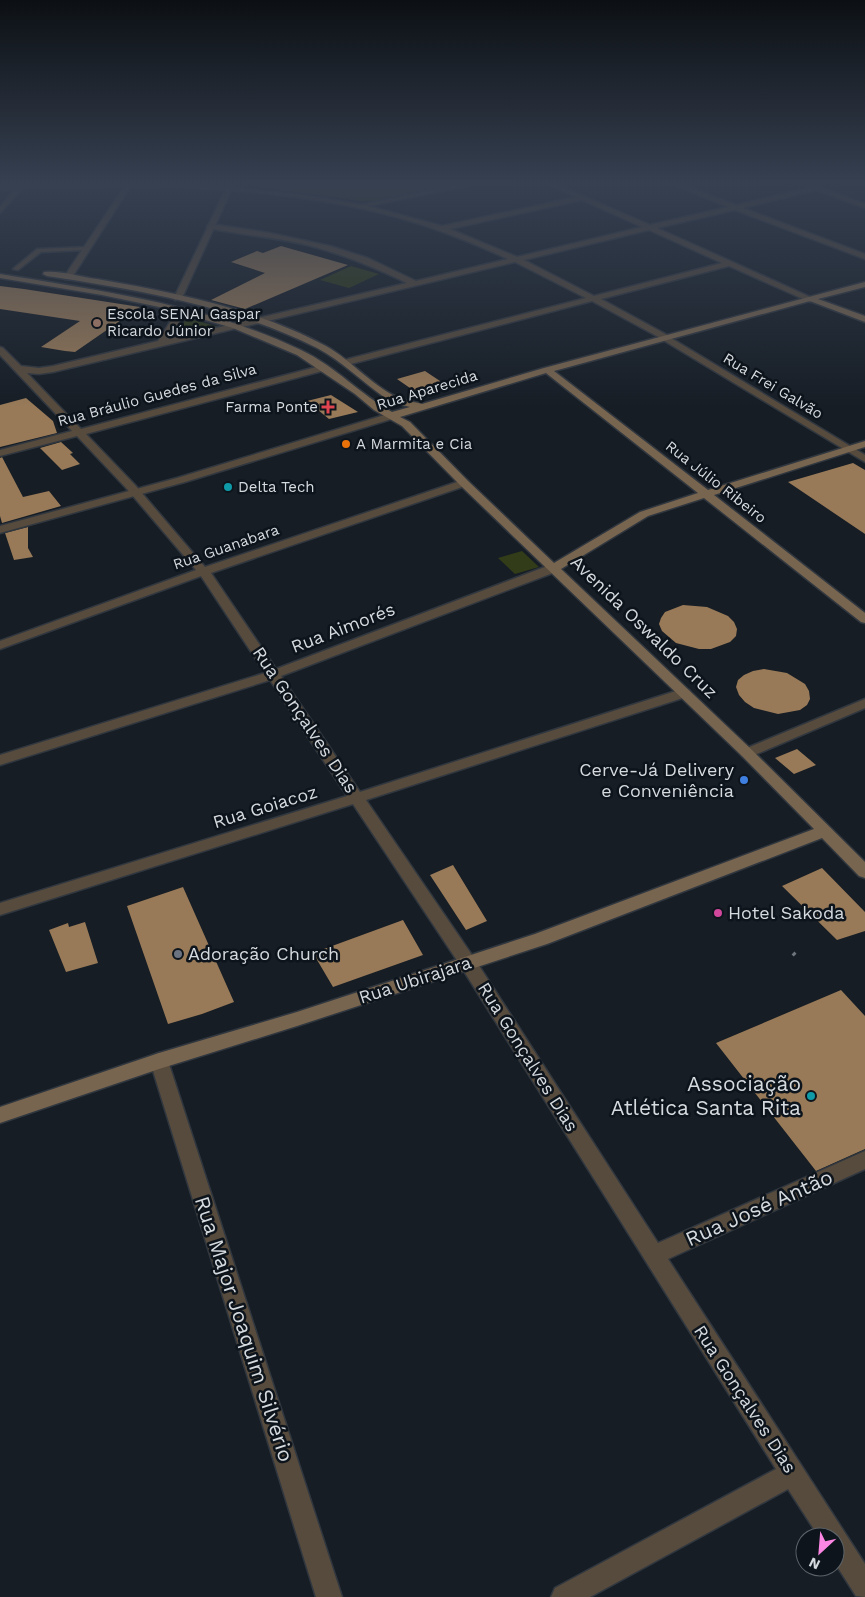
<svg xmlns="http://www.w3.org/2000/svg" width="865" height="1597" viewBox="0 0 865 1597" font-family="'Work Sans',sans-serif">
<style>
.green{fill:#323c19}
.building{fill:#987a58}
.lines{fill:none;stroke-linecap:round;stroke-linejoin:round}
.service-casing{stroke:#31373f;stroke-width:3}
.minor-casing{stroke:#31373f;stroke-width:3}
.tertiary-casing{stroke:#31373f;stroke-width:3}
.secondary-casing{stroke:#31373f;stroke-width:3}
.path{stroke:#6f757c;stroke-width:4;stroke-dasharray:3 4.5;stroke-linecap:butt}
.service{fill:#574b3d;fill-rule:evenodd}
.minor{fill:#574b3d;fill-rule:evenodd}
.tertiary{fill:#574b3d;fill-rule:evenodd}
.secondary{fill:#78654f;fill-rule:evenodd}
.education-dot{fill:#8d6e63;stroke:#0d141b;stroke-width:2}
.health-dot{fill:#e0444e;stroke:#0d141b;stroke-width:2}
.food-dot{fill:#e8710a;stroke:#0d141b;stroke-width:2}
.culture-dot{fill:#0f9aa8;stroke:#0d141b;stroke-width:2}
.shop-dot{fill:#3f7fe0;stroke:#0d141b;stroke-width:2}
.hotel-dot{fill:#d1479c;stroke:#0d141b;stroke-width:2}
.worship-dot{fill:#6b7280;stroke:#0d141b;stroke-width:2}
.labels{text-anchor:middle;stroke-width:5;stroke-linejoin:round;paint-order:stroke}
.far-poi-label{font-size:15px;fill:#d5dadf;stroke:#0d141b;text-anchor:start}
.far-street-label{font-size:15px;fill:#d5dadf;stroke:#0d141b}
.street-label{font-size:18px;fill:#d5dadf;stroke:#0d141b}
.poi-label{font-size:18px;fill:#d5dadf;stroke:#0d141b;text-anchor:start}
.near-poi-label{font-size:21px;fill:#d5dadf;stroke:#0d141b;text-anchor:end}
.near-street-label{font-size:21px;fill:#d5dadf;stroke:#0d141b}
</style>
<rect width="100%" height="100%" fill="#161d25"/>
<!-- green -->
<path class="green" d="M251,184H449L374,201H362L259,187Z
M351,266L379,274L349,288L320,280Z
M186,318L219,327L178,336Z
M522,551L539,567L515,574L498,558Z"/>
<!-- building -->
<path class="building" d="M281,246L348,265L245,309L211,300L265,273L231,262L257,251L263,253Z
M0,286L24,289L140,307L75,352L65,351L41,347L80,321L0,309Z
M425,371L449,387L420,395L397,379Z
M331,395L358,412L329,419L307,401Z
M26,398L53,421L57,433L0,447V405Z
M61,442L73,453L70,454L80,464L62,470L40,448Z
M2,457L23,497L49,491L61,506L2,523L0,516V458Z
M853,463L865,470V534L788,482Z
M28,527V548L33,557L14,560L5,533Z
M683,605L707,607L728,616L734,622L737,629L736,636L730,642L711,649H699L676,643L662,631L659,624L661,618L665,612Z
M764,669L787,673L805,684L809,691L810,699L807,705L800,710L778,714L754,708L745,702L739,695L736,687L738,680L744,675L753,671Z
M797,749L816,765L794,774L775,758Z
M453,865L487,921L466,930L430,875Z
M822,868L865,912V931L837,940L782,886Z
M183,887L234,1002L202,1014L168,1024L127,906Z
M403,920L423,955L333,987L313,953Z
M85,922L98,963L66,972L49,930L68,923L69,927Z
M841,990L865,1016V1149L816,1171L716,1043Z"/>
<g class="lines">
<defs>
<path id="service" d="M86,247L88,248V250L41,252L18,270L13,269L37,249Z"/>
<path id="minor" d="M20,184H153L226,187L302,195L362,205L459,184H470L467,186L368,206L442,226L576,197L548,184H556L650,225L728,207L672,184H680L736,205L809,188L806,186V184L819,187L865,204V208L816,190L743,208L865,254V259L735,210L657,228L817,300L810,302L729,266L601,299L669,336L670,338L666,341L592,301L347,365L342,362L344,360L586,298L515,262L53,372L39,374L27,373L81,429L320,366H326V370L86,434L135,485L205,567L460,481H468L469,483L468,485L211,573L276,669L550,565H558L560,568L558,571L281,676L360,792L679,690H689L691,693L689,696L366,800L474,958L658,1243L865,1151V1169L668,1259L865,1564V1597L856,1596L835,1563V1537H819L788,1489L590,1597H551L555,1588L776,1469L462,968L353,804L0,915V903L347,796L270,680L0,765V755L265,673L201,576L0,649V641L196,570L127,489L77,436L0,456V450L72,431L0,355V347L3,348L21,366L39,368L53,366L158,341L179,308L182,307L186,310L169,339L407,283C374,267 342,254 307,245C274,237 241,235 208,228L207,226L211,224L270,233L330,246L368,258L416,281L508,259C477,245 446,232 413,222C291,185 150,184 23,188L0,213V207L15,189H0V185ZM582,200L642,227L517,257L450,229ZM649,230L722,263L594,296L524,260Z
M865,699V708L752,756H742L740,753L742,750Z
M159,1053L166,1056L168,1061L342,1597H316L150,1061L152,1056Z"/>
<path id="tertiary" d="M126,184H132L71,279H65L64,277Z
M228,184H234L182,298L175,300L174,298Z
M666,335L865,455V462L663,340L662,338Z
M391,413L396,416L395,418L185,482L0,533V526L177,478Z"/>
<path id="secondary" d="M44,272C60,270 81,277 97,279C172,292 258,309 326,346C353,361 374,389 404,400C410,402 416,402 422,404L544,368L865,282V287L818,299L865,316V322L810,301L554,371L708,490L865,441V447L714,495L865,613V623L861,622L704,498L648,516L561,569L752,750L865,862V878L859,876L822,838L547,944L297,1026L159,1069L0,1123V1107L159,1053L297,1012L535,934L814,829L742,756L460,485L402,426L374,410L355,394L297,355L233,328L164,308L102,295L0,278V274C102,291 207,305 301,350C335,366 361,395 392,412L410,407L395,403L384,397C362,382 342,361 317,348C233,306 139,290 47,276L43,274ZM546,373L698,493L640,512L554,563L468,481L410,422L400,417Z"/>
</defs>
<!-- service casing -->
<use href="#service" class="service-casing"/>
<!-- minor casing -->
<use href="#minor" class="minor-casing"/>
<!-- tertiary casing -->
<use href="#tertiary" class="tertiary-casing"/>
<!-- secondary casing -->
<use href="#secondary" class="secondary-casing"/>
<!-- path -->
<path class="path" d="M793,953L798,958"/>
<!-- service -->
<use href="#service" class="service"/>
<!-- minor -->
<use href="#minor" class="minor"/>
<!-- tertiary -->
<use href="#tertiary" class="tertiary"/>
<!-- secondary -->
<use href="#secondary" class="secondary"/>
</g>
<!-- sky -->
<linearGradient id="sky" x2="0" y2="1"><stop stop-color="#0c1014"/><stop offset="0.45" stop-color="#364051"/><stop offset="1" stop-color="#364051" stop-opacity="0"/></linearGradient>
<rect width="865" height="407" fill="url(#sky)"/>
<!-- markers -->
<circle class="education-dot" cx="97" cy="323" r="5"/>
<path class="health-dot" d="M325.5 399.5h5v5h5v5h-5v5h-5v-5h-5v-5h5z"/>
<circle class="food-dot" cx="346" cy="444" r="5"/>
<g class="culture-dot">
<circle cx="228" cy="487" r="5"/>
<circle cx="811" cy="1096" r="5"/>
</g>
<circle class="shop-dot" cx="744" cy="780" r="5"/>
<circle class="hotel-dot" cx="718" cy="913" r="5"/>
<circle class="worship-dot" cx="178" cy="954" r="5"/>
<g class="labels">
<!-- far-poi labels -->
<g class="far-poi-label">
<text x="107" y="319">Escola SENAI Gaspar<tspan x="107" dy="17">Ricardo Júnior</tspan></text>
<text x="318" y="412" text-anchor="end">Farma Ponte</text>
<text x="356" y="449">A Marmita e Cia</text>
<text x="238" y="492">Delta Tech</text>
</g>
<!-- far-street labels -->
<g class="far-street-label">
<text transform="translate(773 386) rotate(31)" y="5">Rua Frei Galvão</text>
<text transform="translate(427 390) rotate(-17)" y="5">Rua Aparecida</text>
<text transform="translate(157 395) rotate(-15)" y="5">Rua Bráulio Guedes da Silva</text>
<text transform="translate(716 482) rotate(38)" y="5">Rua Júlio Ribeiro</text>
<text transform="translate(226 547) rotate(-19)" y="5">Rua Guanabara</text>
</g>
<!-- street labels -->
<g class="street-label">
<text transform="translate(644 627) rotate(44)" y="6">Avenida Oswaldo Cruz</text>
<text transform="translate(343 628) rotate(-21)" y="6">Rua Aimorés</text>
<text transform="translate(305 720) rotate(56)" y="6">Rua Gonçalves Dias</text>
<text transform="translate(265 807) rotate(-17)" y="6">Rua Goiacoz</text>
<text transform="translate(415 980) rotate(-18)" y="6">Rua Ubirajara</text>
<text transform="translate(528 1057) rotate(58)" y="6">Rua Gonçalves Dias</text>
<text transform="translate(745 1399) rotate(57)" y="6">Rua Gonçalves Dias</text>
</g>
<!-- poi labels -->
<g class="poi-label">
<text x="734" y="776" text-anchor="end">Cerve-Já Delivery<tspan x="734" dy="21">e Conveniência</tspan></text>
<text x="728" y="919">Hotel Sakoda</text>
<text x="188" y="960">Adoração Church</text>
</g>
<!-- near-poi labels -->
<g class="near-poi-label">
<text x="801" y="1091">Associação<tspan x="801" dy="24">Atlética Santa Rita</tspan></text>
</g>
<!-- near-street labels -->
<g class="near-street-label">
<text transform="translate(759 1208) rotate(-24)" y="7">Rua José Antão</text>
<text transform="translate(244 1329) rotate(72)" y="7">Rua Major Joaquim Silvério</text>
</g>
</g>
<!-- north arrow -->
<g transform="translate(820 1552) rotate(206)"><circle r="24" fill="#0d141b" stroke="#5d6369"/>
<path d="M0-4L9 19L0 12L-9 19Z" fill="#fc86e3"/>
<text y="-8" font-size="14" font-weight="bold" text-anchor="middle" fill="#d5dadf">N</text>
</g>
</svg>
